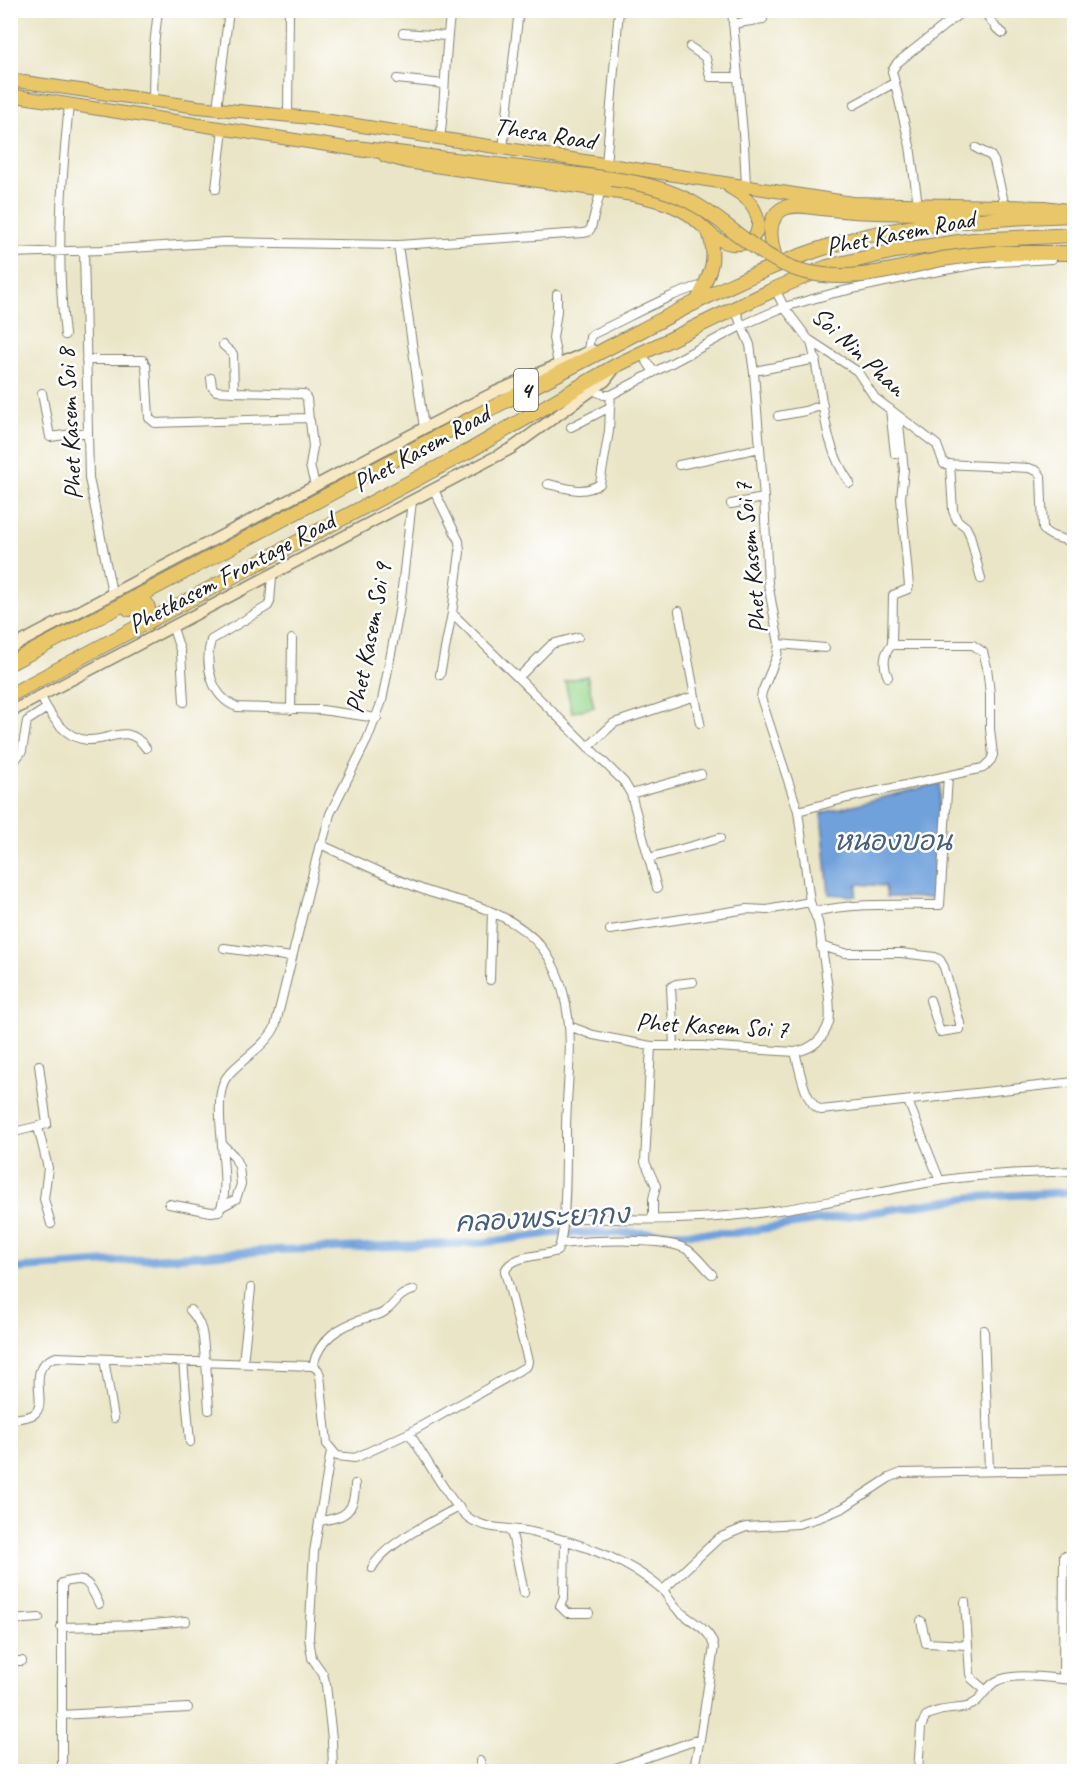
<svg xmlns="http://www.w3.org/2000/svg" width="1085" height="1782" viewBox="0 0 1085 1782" font-family="Caveat,'Playpen Sans Thai',sans-serif">
<style>
.green{fill:#98d78c;stroke:#5a7a54;stroke-width:1.5}
.water{fill:#70a1db;stroke:#465e7c;stroke-width:1.5}
.lines{fill:none;stroke-linecap:round;stroke-linejoin:round}
.canal{stroke:#70a1db;stroke-width:8}
.street-casing{stroke:#838071;stroke-width:10}
.secondary-casing{stroke:#838071;stroke-width:13}
.primary-casing{stroke:#838071;stroke-width:14}
.highway-casing{stroke:#838071;stroke-width:16}
.street{stroke:#fff;stroke-width:8}
.secondary{stroke:#f6e9c3;stroke-width:10}
.primary{stroke:#e9c769;stroke-width:12}
.highway{stroke:#e9c769;stroke-width:14}
.highway-bridge-casing{stroke:#838071;stroke-width:16;stroke-linecap:butt}
.highway-bridge{stroke:#e9c769;stroke-width:14}
.labels{text-anchor:middle;stroke-width:5;stroke-linejoin:round;paint-order:stroke}
.shield{fill:#fff;stroke:#606060;stroke-width:1.5}
.shield-label{font-size:24px;font-weight:bold;fill:#1c1c1c}
.street-label{font-size:26px;fill:#1c1c1c;stroke:#fff}
.water-label{font-size:27px;font-style:italic;fill:#465e7c;stroke:#fff}
</style>
<rect width="100%" height="100%" fill="#fff"/>
<filter id="ink" filterUnits="userSpaceOnUse"><feTurbulence type="fractalNoise" baseFrequency=".0167" numOctaves="2"/><feDisplacementMap in="SourceGraphic" scale="12" xChannelSelector="R" yChannelSelector="G"/><feConvolveMatrix kernelMatrix="1 2 1 2 8 2 1 2 1" color-interpolation-filters="sRGB"/></filter>
<filter id="wash" filterUnits="userSpaceOnUse"><feTurbulence type="fractalNoise" baseFrequency=".008" numOctaves="4" result="noise"/><feDisplacementMap in="SourceGraphic" scale="24" xChannelSelector="R" yChannelSelector="G"/><feGaussianBlur stdDeviation="1.35" result="paint"/><feColorMatrix in="noise" values="0 0 0 0 0 0 0 0 0 0 0 0 0 0 0 0 0 1.4 0 .05"/><feComposite in="paint" operator="in"/></filter>
<g filter="url(#wash)">
<rect width="100%" height="100%" fill="#eae5c6"/>
<!-- green -->
<path class="green" d="M587,676L594,707L572,712L565,681Z"/>
<!-- water -->
<path class="water" d="M940,783L934,898L887,897L885,886L857,884L856,896L829,894L821,813Z"/>
<g class="lines">
<!-- canal -->
<path class="canal" d="M10,1269L277,1250L481,1243L553,1233H735L974,1197L1074,1192"/>
</g>
</g>
<g filter="url(#ink)">
<g class="lines">
<defs>
<path id="street" d="M732,10L744,145L746,186
M983,10L997,29L1003,33
M733,24L763,19
M403,33L447,36
M690,47L706,58L710,77H737
M397,79L444,84
M153,101L154,46L158,10
M854,105L894,83
M217,109L229,10
M288,116L289,10
M440,139C446,96 444,53 451,10
M976,148L991,156L994,161L1005,206
M503,149L519,10
M606,165L619,10
M216,189L223,129
M918,205L910,146L892,71L897,63L964,10
M398,245L424,428
M84,251L89,478L112,593
M10,253L101,250L225,242L398,245L583,233L588,232L591,228L601,189
M775,289L784,307L808,339L857,371L875,398L937,445L944,464L1029,468L1037,471L1041,476L1043,529C1050,539 1064,537 1074,544
M557,294V311L553,338L558,364
M65,335C56,256 61,184 69,105
M811,342C824,389 820,442 850,483
M223,345L233,354L234,392L304,394L307,399L309,420
M588,351L590,337L593,334C629,318 667,294 704,285
M641,353L654,372
M86,360H143L146,366L149,418L155,423L307,418L310,421L313,447L310,466L315,485
M760,370L816,359
M211,378L212,387L216,391L234,392
M593,390L604,395H611
M42,393L50,437L88,432
M890,409L895,454
M778,416L805,411L823,405
M571,427L610,407L611,395L743,325L784,307L834,293L917,275L984,263L1052,259
M950,464L953,511L957,520L966,527L970,535L981,579
M679,465L760,448
M548,484C566,488 583,495 600,484L609,431L610,407
M434,490L459,541L460,552L452,613L440,675
M731,504L764,498
M272,576L270,602L268,606L211,640C204,665 211,697 237,707L322,710L377,718
M679,611L700,723
M452,613L624,782L631,794L657,888
M173,628L181,653L184,702
M779,644L825,648
M888,677C883,666 883,653 892,645L893,595L908,589L909,586L901,498L904,470L898,416
M518,678L552,644L578,637
M41,697C50,715 64,738 87,740C110,742 127,721 146,748
M291,710L292,639
M588,747L614,723L695,696
M10,767L22,751L27,721L47,708
M631,794L701,774
M798,811L847,798L983,768L991,760L993,755L990,729V694L987,667L983,652L973,645H892
M649,858L720,838
M814,912C855,902 898,905 940,905L948,776
M610,930L747,909L767,910L810,902
M821,946L845,953H901L935,957L940,960L944,967L960,1023V1029L940,1032L930,1000
M224,948L292,957
M490,980L492,912
M569,1026L593,1035L651,1046H702L795,1052C812,1049 824,1039 829,1022C833,1006 822,954 820,933L818,922L810,902L798,811L761,698L762,692L777,656L779,644L768,583L764,498L754,373L750,345L734,307
M651,1046L645,1162L656,1186L653,1199V1219
M674,1046L671,987L676,984L693,982
M795,1052C800,1069 804,1103 821,1110L1074,1082
M908,1101L940,1181
M38,1127L48,1168L44,1199L51,1224
M10,1133L47,1124L39,1065
M222,1144L234,1156L239,1167L241,1184L236,1199L223,1206
M169,1204L211,1212L219,1211C234,1189 212,1115 223,1084C229,1066 265,1049 275,1027L320,844L324,837L330,814L367,740L382,701L400,606L412,501
M563,1217C632,1221 704,1221 772,1211C833,1203 892,1187 952,1179C992,1173 1034,1173 1074,1171
M561,1244C587,1241 667,1236 688,1250C697,1256 704,1267 712,1274
M190,1310C205,1326 203,1340 205,1361
M984,1330L989,1471
M104,1359L114,1418
M183,1361L190,1442
M206,1361L209,1410
M243,1363L251,1288
M313,1366C319,1338 340,1326 366,1318C372,1316 379,1316 384,1312C398,1303 395,1295 414,1290
M10,1419C18,1418 28,1418 34,1414C50,1403 23,1367 56,1357L313,1366L318,1370L320,1375L327,1444L337,1456L355,1458L409,1433L527,1366L528,1361L505,1271C512,1254 541,1257 557,1251C567,1238 566,1152 566,1130C566,1095 573,1050 568,1017C560,958 536,928 480,907C462,900 442,897 424,890C388,877 354,860 320,844
M409,1433C423,1453 452,1506 469,1518C487,1531 511,1527 531,1532C578,1542 626,1558 663,1590L719,1538L746,1527L798,1524L818,1518L843,1508L889,1478L901,1473L1074,1470
M331,1451L314,1552L309,1638L312,1658L323,1674L326,1685L332,1739L333,1772
M319,1521C345,1518 355,1512 355,1484
M509,1529L513,1538L524,1593
M565,1540L564,1597L560,1606L567,1613H589
M372,1568C384,1544 435,1520 459,1507
M663,1590C668,1597 672,1604 678,1610C691,1622 710,1628 714,1647L700,1739L693,1772
M965,1602L970,1674L972,1679L986,1691
M10,1620L39,1618
M921,1621L926,1643L967,1645
M61,1627L142,1625L186,1621
M10,1661H22
M1063,1679L1064,1556
M61,1715L188,1708
M480,1761L482,1772
M62,1772V1583C87,1575 89,1583 99,1604
M604,1772L700,1739
M918,1772L921,1727L926,1716C940,1708 952,1710 967,1707C980,1703 984,1689 995,1682C1013,1671 1054,1679 1074,1680"/>
<path id="secondary" d="M10,648L424,428L495,392L592,350
M10,712L512,448L605,381L615,368"/>
<path id="primary" d="M10,80L198,107L311,118L852,203L1044,207L1074,211
M10,95L365,151
M385,156L407,162L633,195C651,199 670,203 686,213C701,222 713,242 732,244C758,247 765,222 751,204C745,196 737,192 729,187
M695,304C708,276 719,264 708,231"/>
<path id="highway" d="M356,148L612,179
M996,253H1074
M775,258C770,241 765,218 784,208C796,203 809,207 821,208C873,214 920,213 972,212
M129,609L139,604L147,605L149,613L148,622
M10,663C199,567 382,463 571,367C658,323 743,272 836,244C914,221 995,218 1074,215
M10,695L469,451L617,365L775,289L827,267L895,251L973,240L1074,235"/>
</defs>
<!-- street casing -->
<use href="#street" class="street-casing"/>
<!-- secondary casing -->
<use href="#secondary" class="secondary-casing"/>
<!-- primary casing -->
<use href="#primary" class="primary-casing"/>
<!-- highway casing -->
<use href="#highway" class="highway-casing"/>
<!-- street -->
<use href="#street" class="street"/>
<!-- secondary -->
<use href="#secondary" class="secondary"/>
<!-- primary -->
<use href="#primary" class="primary"/>
<!-- highway -->
<use href="#highway" class="highway"/>
<defs>
<path id="highway-bridge" d="M612,179C643,183 672,190 698,206C733,227 762,260 802,271C851,284 895,269 942,259C960,256 978,254 996,253"/>
</defs>
<!-- highway-bridge casing -->
<use href="#highway-bridge" class="highway-bridge-casing"/>
<!-- highway-bridge -->
<use href="#highway-bridge" class="highway-bridge"/>
</g>
</g>
<g class="labels">
<!-- shield labels -->
<rect class="shield" x="514" y="369" width="24" height="42" rx="4.5"/>
<g class="shield-label">
<text x="526" y="398">4</text>
</g>
<!-- street labels -->
<g class="street-label">
<text transform="translate(545 133) rotate(9)" y="9">Thesa Road</text>
<text transform="translate(900 232) rotate(-11)" y="9">Phet Kasem Road</text>
<text transform="translate(859 351) rotate(43)" y="9">Soi Nin Phan</text>
<text transform="translate(69 424) rotate(-93)" y="9">Phet Kasem Soi 8</text>
<text transform="translate(421 448) rotate(-29)" y="9">Phet Kasem Road</text>
<text transform="translate(750 558) rotate(-96)" y="9">Phet Kasem Soi 7</text>
<text transform="translate(231 572) rotate(-28)" y="9">Phetkasem Frontage Road</text>
<text transform="translate(368 638) rotate(-79)" y="9">Phet Kasem Soi 9</text>
<text transform="translate(712 1025) rotate(3)" y="9">Phet Kasem Soi 7</text>
</g>
<!-- water labels -->
<g class="water-label">
<text x="893" y="850">หนองบอน</text>
<text transform="translate(542 1218) rotate(-3)" y="9">คลองพระยากง</text>
</g>
</g>
<!-- margin -->
<rect width="1085" height="1782" fill="none" stroke="#fff" stroke-width="36"/>
</svg>
